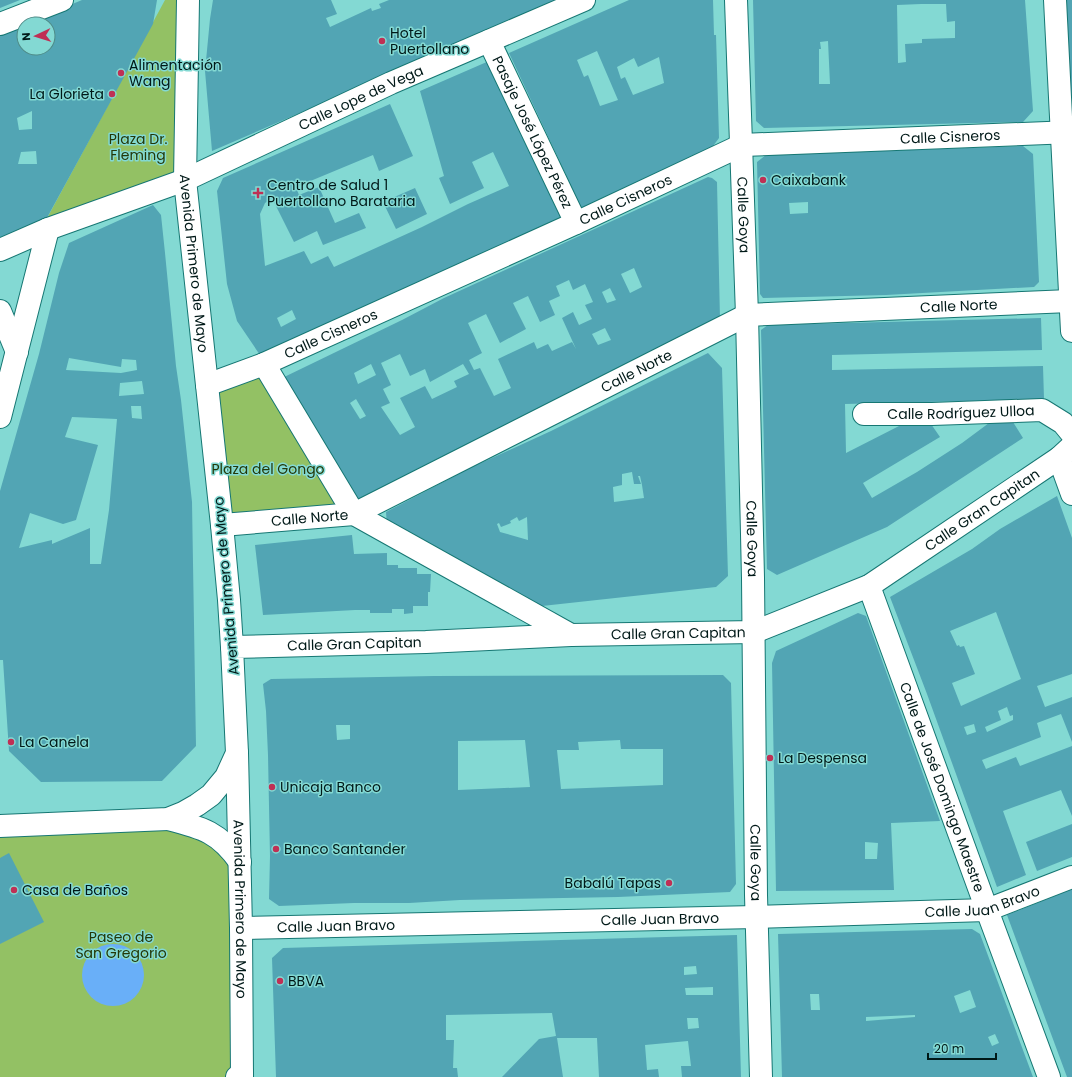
<svg xmlns="http://www.w3.org/2000/svg" width="1072" height="1077" viewBox="0 0 1072 1077" font-family="Poppins,sans-serif">
<style>
.green{fill:#93c164}
.water{fill:#69aff8}
.building{fill:#52a5b4;fill-rule:evenodd}
.lines{fill:none;stroke-linecap:round;stroke-linejoin:round}
.minor-casing{stroke:#167773;stroke-width:24}
.major-casing{stroke:#167773;stroke-width:24}
.minor{stroke:#fff;stroke-width:22}
.major{stroke:#fff;stroke-width:22}
.poi-dot{fill:#bf3055;stroke:#83d9d3;stroke-width:1.5}
.labels{text-anchor:middle;stroke-width:3;stroke-linejoin:round;paint-order:stroke}
.poi-label{font-size:14px;fill:#001918;stroke:#83d9d3;text-anchor:start}
.street-label{font-size:14px;fill:#001918;stroke:#83d9d3}
.park-label{font-size:14px;fill:#233808;stroke:#83d9d3}
</style>
<rect width="100%" height="100%" fill="#83d9d3"/>
<!-- green -->
<path class="green" d="M165,0H188L185,180L39,233Z
M264,364L354,514L222,525L207,385Z
M168,819L230,848L237,1077H0V826Z"/>
<!-- water -->
<path class="water" d="M82 975a31 31 0 1 1 62 0a31 31 0 1 1-62 0Z"/>
<!-- building -->
<path class="building" d="M0,0H20L0,8Z
M82,0H157L153,24L43,225L0,246V34ZM24,24H48V48H24ZM32,111V129L19,130L17,118ZM36,151L37,164H18L21,152Z
M213,0H331L337,14L326,18L330,27L371,8L372,11L381,8L379,4L389,0H561L212,151L205,71L210,19Z
M629,0H713L714,35H716L719,138L710,150L602,199L262,358L237,321L227,284L217,191L223,178L390,104L413,156L379,171L373,155L296,187L299,195L319,187L335,223L359,213L366,228L323,245L317,231L294,242L272,198L265,203L260,214L265,266L304,251L311,264L328,256L334,267L422,227L468,204L509,186L493,152L472,162L484,188L450,204L439,178L444,176L420,91L489,61L546,184L566,175L509,53ZM597,51L618,100L600,106L588,75L584,77L577,60ZM659,57L664,83L633,95L625,77L621,79L617,67L634,58L638,67ZM292,310L296,319L281,327L277,318Z
M753,0H1025L1033,111L1023,122L764,128L756,121ZM921,4H946L947,22L955,21V38L922,39V43L905,44L906,62L898,63L897,5ZM828,41L830,84H819V49H821L820,42Z
M1066,0H1072V116L1071,114Z
M1023,146L1033,154L1039,282L1034,287L886,295L763,298L760,294L757,162L766,155ZM808,202V213L790,214L789,203Z
M708,177L712,178L717,182L720,320L353,502L278,380L402,320L444,298ZM634,268L642,287L630,293L621,274ZM569,280L573,290L585,284L593,302L585,305L592,319L579,325L573,312L562,318L576,349L572,342L552,351L548,344L537,349L534,342L498,359L511,388L494,396L480,368L474,370L469,360L482,353L468,323L486,314L500,343L526,329L513,303L528,296L540,322L555,315L549,301L560,296L556,286ZM610,288L616,300L607,303L602,292ZM605,328L611,340L598,345L592,334ZM400,354L410,376L425,369L430,382L463,364L469,374L454,381L457,387L432,399L425,386L400,398L415,427L400,435L381,407L390,403L383,389L391,385L381,363ZM371,364L376,375L358,384L354,373ZM356,399L366,416L360,419L350,403Z
M415,188L427,214L396,229L383,202Z
M153,205L161,215L165,253L176,366L181,400L192,502L196,746L162,781L41,782L9,751L3,660H0V491L39,354L59,273L69,243ZM69,358L121,367L122,359L136,360L137,370L121,373L66,370ZM142,381L144,394L119,396L120,383ZM131,406H141L142,419L132,418ZM72,417L117,419L109,510L101,564H90V528L52,544V540L19,548L30,513L63,524L76,520L98,445L65,437Z
M1041,318L1042,350L832,355V370L1043,366L1044,399L845,404L846,453L901,425L931,424L940,437L863,483L872,498L917,472L962,443L989,423L1013,422L1023,438L887,527L777,575L767,569L761,330L768,325Z
M708,353L722,368L728,576L716,587L542,606L387,526L386,512L470,468L551,431ZM632,472L634,484H641L638,476H640L642,485L644,498L614,502L613,487L622,485V474ZM517,517L519,521L527,517L528,540L500,532L497,524L499,523L501,527L511,523L510,521Z
M1057,496L1072,538V674L1037,686L1045,707L1072,697V742L1061,714L1037,723L1041,737L982,760L986,769L1016,757L1020,766L1072,746V816L1061,790L1003,811L1026,875L997,887L927,694L890,597L972,549L1000,529ZM996,612L1021,679L961,706L952,683L975,674L964,646L960,647L959,645L957,646L950,631ZM1007,707L1010,716L1013,715V720L987,732L985,727L1001,720L998,711ZM974,724L976,732L967,735L964,727Z
M352,535L354,554L387,553V565H398V568H417V574H431L430,592H428V606H413V613L404,614V609H392V613H370V610H355L263,615L255,545Z
M858,613L866,616L940,821L891,823L894,890L776,891L772,663L776,651ZM865,842L878,843L877,859H865Z
M723,675L731,683L736,884L730,892L618,897L460,900L409,903H354L279,906L269,899L270,856L268,755L266,711L263,684L271,679L434,676ZM336,725H350V739L337,740ZM525,740L530,787L458,790V741ZM620,740L621,749H663V785L561,789L557,750H579L578,742Z
M1072,824V857L1037,871L1026,842Z
M9,853L44,922L0,944V858Z
M1072,889V1077H1067L1007,915Z
M972,929L980,934L1033,1077H782L778,934ZM970,990L976,1007L960,1013L954,996ZM810,994H819L820,1010H811ZM915,1015V1017L866,1021V1017ZM995,1034L999,1043L992,1046L988,1037Z
M737,935L741,1077H682L681,1066H691L688,1041L645,1045L647,1070L658,1069L659,1077H599L597,1038H557L563,1077H502L539,1039L556,1036L552,1013L446,1015V1040H454L453,1068H457L458,1077H276L272,958L283,948ZM696,966L697,974L684,975V967ZM713,987V995H686L685,988ZM687,1018H698L699,1028L688,1029Z"/>
<g class="lines">
<defs>
<g id="minor">
<path id="s1" d="M188,0L185,180L222,525L229,600L232,647"/>
<path id="s2" d="M736,0L747,315L753,578L756,895L761,1077"/>
<path d="M1055,0L1072,331"/>
<path d="M0,24L62,0"/>
<path id="s3" d="M489,41L576,223"/>
<path id="s4" d="M0,250L48,229L185,180L391,83L584,0"/>
<path d="M0,311L17,352"/>
<path d="M264,364L354,514L571,635"/>
<path id="s5" d="M207,385L264,364L576,223L742,145L1072,132"/>
<path id="s6" d="M864,414H932L1042,410L1063,423L1072,434"/>
<path d="M0,417L48,229"/>
<path d="M1059,458L1072,494"/>
<path id="s7" d="M222,525L354,514L747,315L1070,301"/>
<path id="s8" d="M869,586L987,910L1049,1077"/>
<path id="s9" d="M237,753L241,928L242,1077"/>
<path d="M168,819C203,828 219,832 240,862"/>
<path id="s10" d="M241,928L756,917L987,910L1072,877"/>
</g>
<g id="major">
<path id="s11" d="M0,826L168,819L183,813L197,805L211,795L226,777L237,753L232,647L426,642L571,635L754,632L869,586L1059,458L1072,446"/>
<path d="M237,1077L242,1073"/>
</g>
</defs>
<!-- minor casing -->
<use href="#minor" class="minor-casing"/>
<!-- major casing -->
<use href="#major" class="major-casing"/>
<!-- minor -->
<use href="#minor" class="minor"/>
<!-- major -->
<use href="#major" class="major"/>
</g>
<!-- markers -->
<g class="poi-dot">
<circle cx="382" cy="41" r="4"/>
<circle cx="121" cy="73" r="4"/>
<circle cx="112" cy="94" r="4"/>
<circle cx="763" cy="180" r="4"/>
<path d="M256 187h4v4h4v4h-4v4h-4v-4h-4v-4h4z"/>
<circle cx="11" cy="742" r="4"/>
<circle cx="770" cy="758" r="4"/>
<circle cx="272" cy="787" r="4"/>
<circle cx="276" cy="849" r="4"/>
<circle cx="669" cy="883" r="4"/>
<circle cx="14" cy="890" r="4"/>
<circle cx="280" cy="981" r="4"/>
</g>
<g class="labels">
<!-- poi labels -->
<g class="poi-label">
<text x="390" y="38">Hotel<tspan x="390" dy="16">Puertollano</tspan></text>
<text x="129" y="70">Alimentación<tspan x="129" dy="16">Wang</tspan></text>
<text x="104" y="99" text-anchor="end">La Glorieta</text>
<text x="771" y="185">Caixabank</text>
<text x="267" y="190">Centro de Salud 1<tspan x="267" dy="16">Puertollano Barataria</tspan></text>
<text x="19" y="747">La Canela</text>
<text x="778" y="763">La Despensa</text>
<text x="280" y="792">Unicaja Banco</text>
<text x="284" y="854">Banco Santander</text>
<text x="661" y="888" text-anchor="end">Babalú Tapas</text>
<text x="22" y="895">Casa de Baños</text>
<text x="288" y="986">BBVA</text>
</g>
<!-- street labels -->
<g class="street-label">
<text dy="5" stroke="none"><textPath href="#s4" startOffset="392">Calle Lope de Vega</textPath></text>
<text dy="5" stroke="none"><textPath href="#s3" startOffset="101">Pasaje José López Pérez</textPath></text>
<text dy="5" stroke="none"><textPath href="#s5" startOffset="795">Calle Cisneros</textPath></text>
<text dy="5" stroke="none"><textPath href="#s5" startOffset="458">Calle Cisneros</textPath></text>
<text dy="5" stroke="none"><textPath href="#s2" startOffset="215">Calle Goya</textPath></text>
<text dy="5" stroke="none"><textPath href="#s1" startOffset="264">Avenida Primero de Mayo</textPath></text>
<text dy="5" stroke="none"><textPath href="#s7" startOffset="785">Calle Norte</textPath></text>
<text dy="5" stroke="none"><textPath href="#s5" startOffset="134">Calle Cisneros</textPath></text>
<text dy="5" stroke="none"><textPath href="#s7" startOffset="449">Calle Norte</textPath></text>
<text dy="5" stroke="none"><textPath href="#s6" startOffset="97">Calle Rodríguez Ulloa</textPath></text>
<text dy="5" stroke="none"><textPath href="#s11" startOffset="1156">Calle Gran Capitan</textPath></text>
<text dy="5" stroke="none"><textPath href="#s7" startOffset="88">Calle Norte</textPath></text>
<text dy="5" stroke="none"><textPath href="#s2" startOffset="539">Calle Goya</textPath></text>
<text transform="translate(226 586) rotate(-95)" y="5">Avenida Primero de Mayo</text>
<text dy="5" stroke="none"><textPath href="#s11" startOffset="820">Calle Gran Capitan</textPath></text>
<text dy="5" stroke="none"><textPath href="#s11" startOffset="496">Calle Gran Capitan</textPath></text>
<text dy="5" stroke="none"><textPath href="#s8" startOffset="214">Calle de José Domingo Maestre</textPath></text>
<text dy="5" stroke="none"><textPath href="#s2" startOffset="863">Calle Goya</textPath></text>
<text dy="5" stroke="none"><textPath href="#s10" startOffset="743">Calle Juan Bravo</textPath></text>
<text dy="5" stroke="none"><textPath href="#s9" startOffset="156">Avenida Primero de Mayo</textPath></text>
<text dy="5" stroke="none"><textPath href="#s10" startOffset="419">Calle Juan Bravo</textPath></text>
<text dy="5" stroke="none"><textPath href="#s10" startOffset="95">Calle Juan Bravo</textPath></text>
</g>
<!-- park labels -->
<g class="park-label">
<text x="138" y="144">Plaza Dr.<tspan x="138" dy="16">Fleming</tspan></text>
<text x="268" y="474">Plaza del Gongo</text>
<text x="121" y="942">Paseo de<tspan x="121" dy="16">San Gregorio</tspan></text>
</g>
</g>
<!-- north arrow -->
<g transform="translate(36 36) rotate(266)"><circle r="19" fill="#83d9d3" stroke="#4f8c88"/>
<path d="M0-3L7 15L0 10L-7 15Z" fill="#bf3055"/>
<text y="-6" font-size="11" font-weight="bold" text-anchor="middle" fill="#001918">N</text>
</g>
<!-- scale -->
<path d="M928 1053v6h68v-6" fill="none" stroke="#001918" stroke-width="2"/>
<text x="934" y="1053" font-size="12" fill="#001918" stroke="#83d9d3" stroke-width="3" paint-order="stroke">20 m</text>
</svg>
